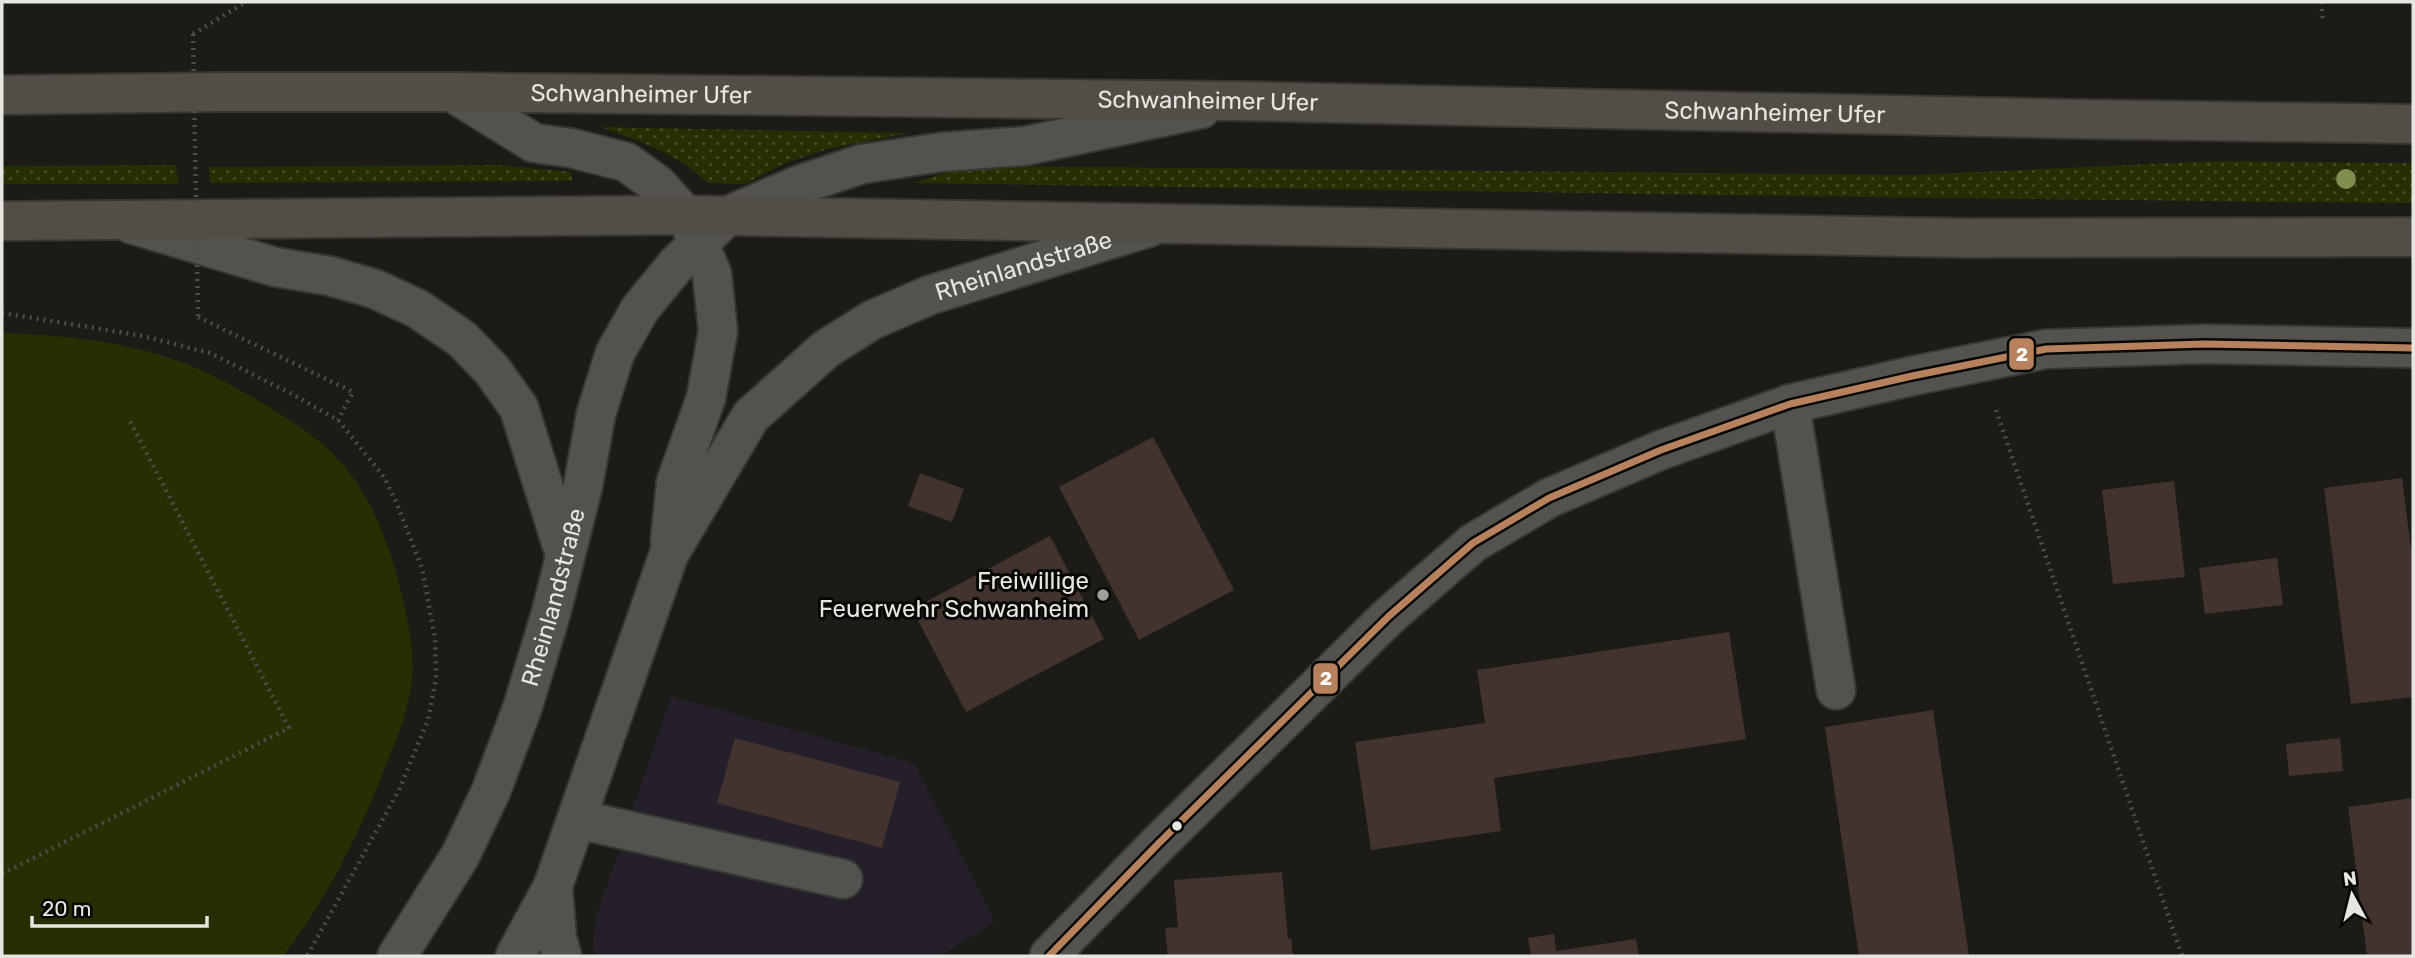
<svg xmlns="http://www.w3.org/2000/svg" width="2415" height="958" viewBox="0 0 2415 958" font-family="Rubik,sans-serif">
<style>
.commercial{fill:#251f2c}
.grass{fill:url(#grass-dots)}
.garden{fill:#262f04}
.building{fill:#42332e}
.lines{fill:none;stroke-linecap:round;stroke-linejoin:round}
.minor-casing{stroke:#373632;stroke-width:42}
.major-casing{stroke:#373632;stroke-width:42}
.path{stroke:#4e4d4a;stroke-width:4.5;stroke-dasharray:2 5;stroke-linecap:butt}
.minor{stroke:#54524f;stroke-width:38}
.major{stroke:#524e46;stroke-width:38}
.path-bridge{stroke:#4e4d4a;stroke-width:4.5;stroke-dasharray:2 5;stroke-linecap:butt}
.bus-1-casing{stroke:#070704;stroke-width:12}
.bus-1{stroke:#b6815c;stroke-width:7}
.tree{fill:#7f8e4f}
.poi-dot{fill:#a19f9a;stroke:#070704;stroke-width:2.5}
.bus-dot{fill:#e8e6e1;stroke:#070704;stroke-width:2.5}
.labels{text-anchor:middle;stroke-width:6;stroke-linejoin:round;paint-order:stroke}
.street-label{font-size:24px;fill:#e8e6e1;stroke:#070704}
.poi-label{font-size:24px;fill:#e8e6e1;stroke:#070704;text-anchor:end}
.line-badge{stroke:#070704;stroke-width:2.5}
.badge-label{font-size:19px;text-anchor:middle;font-weight:bold;fill:#fff}
</style>
<defs>
<pattern id="grass-dots" width="8" height="8" patternUnits="userSpaceOnUse" patternTransform="scale(1.75)"><rect width="8" height="8" fill="#262f04"/><path d="M2 2h.1M6 6h.1" fill="none" stroke="#464d28" stroke-width="1.8" stroke-linecap="round"/></pattern>
</defs>
<rect width="100%" height="100%" fill="#1c1b16"/>
<!-- commercial -->
<path class="commercial" d="M671,696L914,763L995,922L940,956H596L593,943L596,918Z"/>
<!-- grass -->
<path class="grass" d="M601,127L909,133L828,149L785,163L745,184L708,183C678,154 640,141 601,127Z
M2213,161L2413,163V203C1913,199 1413,190 913,183L951,171L993,166L1914,175Z
M176,165L178,184H2V166Z
M498,165L571,172L572,181L210,183L209,167Z"/>
<!-- garden -->
<path class="garden" d="M2,333C62,335 127,341 184,363C215,375 246,393 274,410C296,424 319,438 337,458C368,491 387,537 398,580C406,612 415,646 412,679C409,708 399,734 388,760C362,828 328,899 283,956H2Z"/>
<!-- building -->
<path class="building" d="M1153,437L1234,590L1139,640L1059,487Z
M920,473L964,489L952,522L908,506Z
M2402,478L2413,566V697L2351,704L2324,488Z
M2174,481L2185,577L2113,584L2102,490Z
M1050,536L1104,639L966,712L912,609Z
M2277,558L2283,605L2205,614L2199,568Z
M1729,632L1746,739L1494,778L1501,831L1371,850L1355,742L1485,723L1477,670Z
M1933,710L1969,956H1859L1825,727Z
M735,738L900,782L882,848L717,803Z
M2340,738L2343,771L2289,776L2286,744Z
M2413,798V956H2367L2348,807Z
M1282,872L1288,939L1291,938L1293,956H1168L1165,928L1178,927L1174,880Z
M1554,934L1556,951L1636,939L1639,956H1531L1528,938Z"/>
<g class="lines">
<defs>
<g id="minor">
<path d="M452,92L534,143L571,148L626,162L658,185L685,215L698,241L712,274L718,331L706,398L676,482L670,541"/>
<path d="M131,224L275,267L330,276L375,289L418,309L462,339L492,370L519,408L565,555"/>
<path d="M1790,404L1836,690"/>
<path d="M577,819L843,879"/>
<path d="M553,886L557,938L562,956"/>
<path id="s1" d="M397,956L460,856L491,791L523,706L551,613L583,486L596,414L615,353L640,309L676,265L727,216L799,185L862,164L942,152L1025,146L1201,109"/>
<path id="s2" d="M515,956L553,886L669,554L751,416L826,349L872,320L930,295L1150,227"/>
<path d="M1049,956L1158,844L1389,616L1473,543L1549,498L1661,450L1790,404L1912,376L2046,349L2204,344L2413,348"/>
</g>
<g id="major">
<path id="s3" d="M2,95L221,92H452L1237,101L2076,119L2413,124"/>
<path d="M2,221L685,215L1969,238L2413,237"/>
</g>
</defs>
<!-- minor casing -->
<use href="#minor" class="minor-casing"/>
<!-- major casing -->
<use href="#major" class="major-casing"/>
<!-- path -->
<path class="path" d="M2321,2L2323,22
M193,34L246,2
M2,313L143,336L210,353L292,394L338,420L384,477L397,504L422,568L435,638L436,679L428,720L399,790L307,956
M198,317L353,392L338,420
M1996,410L2182,956
M2,874L289,728L130,421"/>
<!-- minor -->
<use href="#minor" class="minor"/>
<!-- major -->
<use href="#major" class="major"/>
<!-- path-bridge -->
<path class="path-bridge" d="M193,34L198,317"/>
<defs>
<path id="bus-1" d="M1049,956L1158,844L1389,616L1473,543L1549,498L1661,450L1790,404L1912,376L2046,349L2204,344L2413,348"/>
</defs>
<!-- bus-1 casing -->
<use href="#bus-1" class="bus-1-casing"/>
<!-- bus-1 -->
<use href="#bus-1" class="bus-1"/>
</g>
<!-- trees -->
<circle class="tree" cx="2346" cy="179" r="10"/>
<!-- markers -->
<circle class="poi-dot" cx="1103" cy="595" r="7"/>
<circle class="bus-dot" cx="1177" cy="826" r="6"/>
<g class="labels">
<!-- street labels -->
<g class="street-label">
<text dy="8" stroke="none"><textPath href="#s3" startOffset="639">Schwanheimer Ufer</textPath></text>
<text dy="8" stroke="none"><textPath href="#s3" startOffset="1206">Schwanheimer Ufer</textPath></text>
<text dy="8" stroke="none"><textPath href="#s3" startOffset="1773">Schwanheimer Ufer</textPath></text>
<text dy="8" stroke="none"><textPath href="#s2" startOffset="908">Rheinlandstraße</textPath></text>
<text dy="8" stroke="none"><textPath href="#s1" startOffset="394">Rheinlandstraße</textPath></text>
</g>
<!-- poi labels -->
<g class="poi-label">
<text x="1089" y="589">Freiwillige<tspan x="1089" dy="28">Feuerwehr Schwanheim</tspan></text>
</g>
</g>
<g class="line-badge">
<rect x="2008" y="337" width="27" height="34" rx="7" fill="#b6815c"/>
<rect x="1312" y="662" width="27" height="33" rx="7" fill="#b6815c"/>
</g>
<g class="badge-label">
<text x="2022" y="361">2</text>
<text x="1326" y="685">2</text>
</g>
<!-- border -->
<rect width="2415" height="958" fill="none" stroke="#e8e6e1" stroke-width="7"/>
<!-- north arrow -->
<g transform="translate(2352 895) rotate(353)" stroke="#070704" stroke-width="5" paint-order="stroke">
<path d="M0-5L12 26L0 18L-12 26Z" fill="#e8e6e1"/>
<text y="-10" font-size="19" font-weight="bold" text-anchor="middle" fill="#e8e6e1">N</text>
</g>
<!-- scale -->
<path d="M32 916v10h175v-10" fill="none" stroke="#e8e6e1" stroke-width="3.5"/>
<text x="42" y="916" font-size="21" fill="#e8e6e1" stroke="#070704" stroke-width="5" paint-order="stroke">20 m</text>
</svg>
